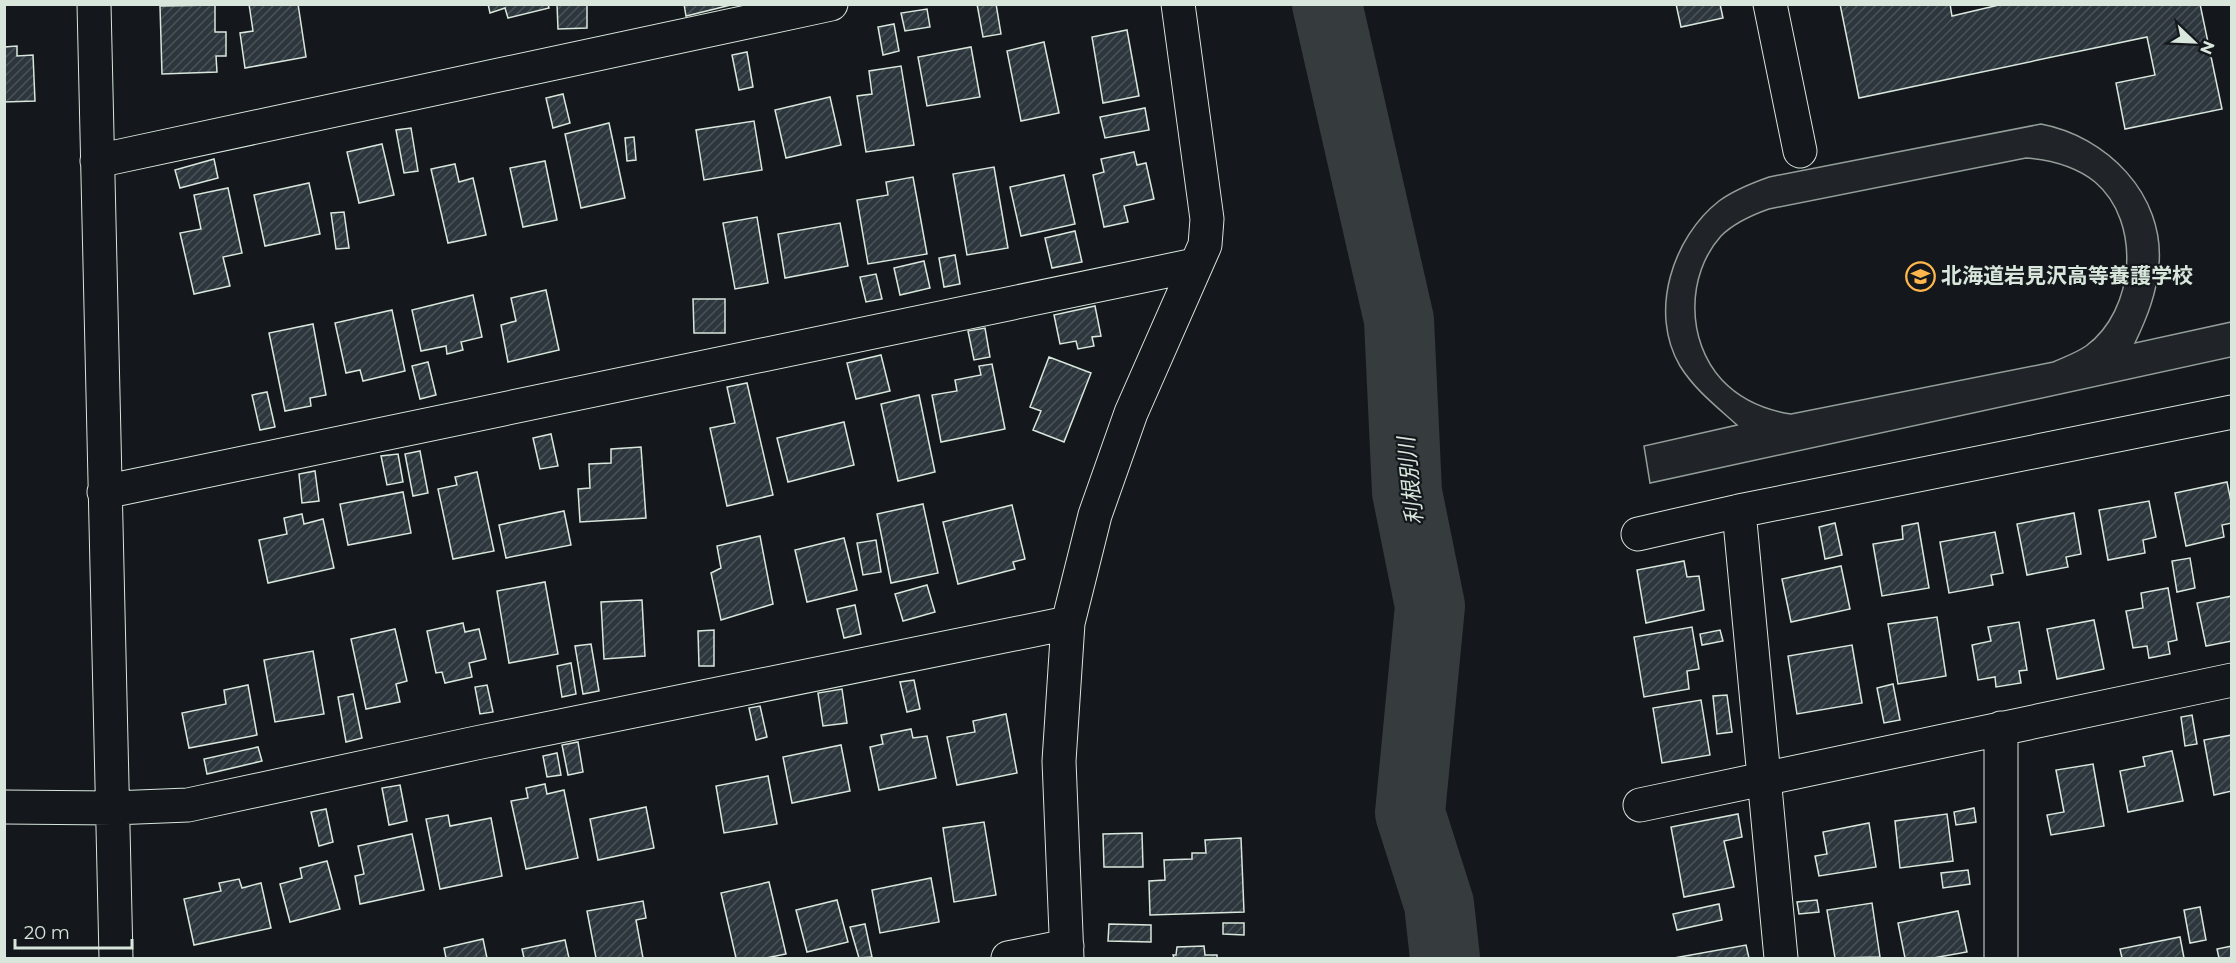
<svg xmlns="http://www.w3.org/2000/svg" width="2236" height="963" viewBox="0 0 2236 963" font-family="Montserrat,'Noto Sans JP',sans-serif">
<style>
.pitch{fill:#202428;stroke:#939e99;stroke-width:1.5;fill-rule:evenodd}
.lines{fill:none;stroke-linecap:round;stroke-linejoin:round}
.river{stroke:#363b3e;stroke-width:70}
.building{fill:url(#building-hatch);stroke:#d8e6dc;stroke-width:1.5}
.minor-casing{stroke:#d8e6dc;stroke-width:35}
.minor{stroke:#14181c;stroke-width:33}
.labels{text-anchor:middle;stroke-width:4.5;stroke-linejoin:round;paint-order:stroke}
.poi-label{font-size:21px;font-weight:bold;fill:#d8e6dc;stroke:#14181c;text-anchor:start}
.water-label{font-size:22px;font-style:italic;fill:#d8e6dc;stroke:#14181c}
</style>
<defs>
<pattern id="building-hatch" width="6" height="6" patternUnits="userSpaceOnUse" patternTransform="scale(1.5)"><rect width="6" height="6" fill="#2c363c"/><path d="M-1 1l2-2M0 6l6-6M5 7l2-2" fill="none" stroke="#4a5358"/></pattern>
</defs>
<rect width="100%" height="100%" fill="#14181c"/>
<!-- pitch -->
<path class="pitch" d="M2041,124C2106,136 2165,194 2159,265C2157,293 2147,318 2135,343L2231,322V357L1650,483L1644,446L1737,425C1716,406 1695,390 1680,366C1648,312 1673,237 1719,201C1734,190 1752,183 1769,177ZM2026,158C2051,160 2075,166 2095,182C2142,222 2135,310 2086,346C2076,353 2064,357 2053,362L1791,414C1765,410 1740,399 1722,380C1686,341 1686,275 1721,236C1734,223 1752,215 1769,209Z"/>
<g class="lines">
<!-- river -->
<path class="river" d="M1327,4L1399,320L1407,492L1430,606L1410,813L1439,904L1445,958"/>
</g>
<!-- building -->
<path class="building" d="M249,4H298L306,57L245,68L240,33L253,31Z
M488,4H548L549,8L508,18L505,8L490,13Z
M557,4H587V28L558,29Z
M684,4H735L686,16Z
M977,4H996L1001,34L983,37Z
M1676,4H1720L1723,18L1681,27Z
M1840,4H1950L1952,16L2003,4H2200L2222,109L2125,129L2116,83L2155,75L2147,37L1859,98Z
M215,5V32H226V56H216L217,72L162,74L160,6Z
M927,9L930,27L905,31L901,13Z
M894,24L899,51L883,55L878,27Z
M1127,30L1139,96L1103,103L1092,37Z
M1044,42L1059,113L1021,121L1007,51Z
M17,46V56L33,55L35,101L4,102V47Z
M971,47L980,97L927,106L918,57Z
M747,52L753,87L739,90L732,55Z
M901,66L914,145L866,152L857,96L872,94L869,71Z
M563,94L570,123L553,128L546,98Z
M830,97L841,145L786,158L775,110Z
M1145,108L1149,130L1105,138L1100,117Z
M754,121L762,170L704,180L696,130Z
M609,123L625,198L581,208L565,134Z
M411,128L418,171L404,173L396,130Z
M634,137L636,160L627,161L625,138Z
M382,144L394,195L359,203L347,152Z
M1134,152L1137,165L1146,163L1154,199L1124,206L1128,222L1104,227L1093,175L1104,172L1101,159Z
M214,159L218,178L180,188L175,170Z
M545,161L557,220L523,227L510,168Z
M455,164L459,182L473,178L486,235L448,243L431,169Z
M994,167L1008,248L967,255L953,174Z
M1064,175L1075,224L1021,236L1010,187Z
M913,177L927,254L868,264L857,200L888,195L886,182Z
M309,183L320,234L265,246L254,195Z
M228,188L242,253L223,257L230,286L194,294L180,233L201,229L194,195Z
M344,212L349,248L336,249L331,213Z
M757,217L768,283L735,289L723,223Z
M840,223L848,266L785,278L778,234Z
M1075,231L1082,262L1052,268L1045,238Z
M955,255L960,284L944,287L939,258Z
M924,261L930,288L900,295L894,268Z
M876,274L882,299L866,302L860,277Z
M546,290L559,350L508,362L501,325L516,321L511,298Z
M473,295L482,337L461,342L463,350L447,354L446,346L421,351L412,310Z
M693,299H725V333H694Z
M1095,306L1101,336L1092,337L1094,346L1078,349L1076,341L1060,344L1054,315Z
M392,310L405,371L363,381L360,370L346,373L335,323Z
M313,324L326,395L310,398L311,406L285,411L269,333Z
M985,328L990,357L974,360L968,331Z
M881,355L890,391L856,399L847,363Z
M1049,357L1091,373L1064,442L1033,430L1041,411L1030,407Z
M428,362L436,395L420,399L412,366Z
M992,364L1005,429L941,442L932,395L957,391L955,380L981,375L979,366Z
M747,383L773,495L727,506L710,428L735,423L727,387Z
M267,392L275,427L260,430L252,395Z
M919,395L935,472L898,481L881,404Z
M844,422L854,465L788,482L777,438Z
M551,434L558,466L540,469L533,438Z
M641,447L646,518L580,522L578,489L590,488L589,464L611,463V449Z
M420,451L428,493L413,496L405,454Z
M398,454L403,482L387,485L381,456Z
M315,471L319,501L302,503L299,474Z
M477,472L494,551L453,559L438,489L457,485L455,477Z
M2227,482L2232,506V523L2222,525L2224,537L2186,546L2175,493Z
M403,492L411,533L348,545L340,504Z
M2149,501L2156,537L2143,540L2145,553L2108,560L2099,510Z
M923,504L938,573L891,583L877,514Z
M1012,505L1025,559L1013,562L1015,569L958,584L943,522Z
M564,511L571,545L506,558L499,525Z
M2074,513L2081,554L2066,557L2068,567L2027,575L2017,524Z
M302,514L304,524L323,519L334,568L268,583L259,540L287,534L284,518Z
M1835,523L1842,555L1825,559L1819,527Z
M1918,523L1929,588L1882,596L1873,544L1903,539L1902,526Z
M1995,532L2003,573L1991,575L1993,585L1949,593L1940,542Z
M760,536L773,604L721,620L711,573L721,568L717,546Z
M844,538L857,590L807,602L795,550Z
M876,540L881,572L863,575L857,543Z
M2190,558L2195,588L2177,592L2172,561Z
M1684,561L1687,577L1699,576L1704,610L1646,623L1637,570Z
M1841,566L1850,609L1791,622L1782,579Z
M545,582L558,654L509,663L497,591Z
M927,585L935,612L903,621L895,594Z
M2168,588L2177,640L2168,642L2170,654L2149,658L2147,646L2133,648L2126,611L2143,608L2141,593Z
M2232,596V641L2206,646L2197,603Z
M642,600L645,656L604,659L601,602Z
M855,605L861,634L844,638L837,609Z
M1937,617L1946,676L1898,684L1888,624Z
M2094,620L2104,669L2057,679L2047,629Z
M2019,622L2027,670L2019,671L2021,683L1996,687L1995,677L1978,680L1972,645L1991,641L1988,627Z
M463,623L465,632L479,629L486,659L469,663L472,677L445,683L442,672L436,673L427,631Z
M1692,627L1699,669L1687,671L1689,689L1644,697L1634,637Z
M395,629L407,681L396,684L400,702L366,709L351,639Z
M714,630V666H699L698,631Z
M1720,630L1723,641L1702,645L1700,634Z
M591,644L599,691L583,694L575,646Z
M1852,645L1862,703L1797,714L1788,656Z
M313,651L324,714L275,722L264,660Z
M571,663L576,694L562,697L557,666Z
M914,680L920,709L907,712L900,682Z
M1893,684L1900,720L1884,723L1877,688Z
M248,685L257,735L189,748L182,713L226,704L224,690Z
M487,685L493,712L480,714L475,687Z
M842,689L847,723L823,726L818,693Z
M353,694L362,738L346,742L338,697Z
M1727,695L1732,732L1717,734L1713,696Z
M1701,700L1710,755L1662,763L1653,708Z
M760,706L767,737L756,740L749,708Z
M1006,714L1017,773L957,785L947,737L975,732L973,721Z
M2192,715L2197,744L2185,746L2181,717Z
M911,729L913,738L927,736L936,778L879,790L870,747L883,744L881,735Z
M2232,735V791L2214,795L2204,740Z
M578,742L583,772L568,775L562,745Z
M841,745L850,791L792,803L783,757Z
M258,747L262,761L207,774L204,759Z
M2172,751L2183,801L2128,812L2120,771L2145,766L2143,757Z
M557,753L561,775L547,777L543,756Z
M2093,764L2104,826L2051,835L2047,815L2064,812L2056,770Z
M768,776L777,824L724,833L716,786Z
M545,784L547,794L564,790L578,858L526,869L511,801L528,798L526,788Z
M400,785L407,821L389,825L382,788Z
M646,807L654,848L598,860L590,819Z
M1974,808L1976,822L1956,825L1954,812Z
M326,809L333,842L319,846L311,812Z
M1738,814L1742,837L1724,841L1734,887L1684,897L1671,827Z
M1947,814L1953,861L1900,868L1895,821Z
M448,815L450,826L491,818L502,876L440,889L426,819Z
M984,822L996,895L954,902L943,828Z
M1869,823L1876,867L1819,876L1815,856L1827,854L1823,832Z
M1142,833L1143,867H1104L1103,834Z
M412,834L424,890L360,904L355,876L364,874L358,846Z
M1241,838L1244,912L1150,915L1149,881L1165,880L1164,860L1192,859V853H1206L1205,840Z
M327,861L340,909L290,922L280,884L302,878L300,868Z
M1968,870L1970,884L1943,888L1941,873Z
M931,878L939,922L880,933L872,890Z
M239,879L242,888L261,883L271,928L194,945L184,899L221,891L219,883Z
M769,882L786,954L766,958H736L721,893Z
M837,900L848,942L807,952L796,910Z
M1817,900L1819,912L1799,914L1797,902Z
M643,901L646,918L636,920L643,958H596L587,911Z
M1872,903L1880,957L1835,958L1827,910Z
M1719,904L1722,920L1677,930L1673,914Z
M2200,907L2206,940L2190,943L2184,910Z
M1958,911L1967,952L1933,958H1905L1898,923Z
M1223,923H1244V935L1223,934Z
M865,924L872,957L859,958L850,927Z
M1109,924L1151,925V942L1108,941Z
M2180,937L2184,958H2122L2120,949Z
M483,939L487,958H446L444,948Z
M565,940L569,958H524L522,949Z
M1746,945L1749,958H1674Z
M1204,946L1205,955H1217V958H1174L1173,955H1176L1177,947Z
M2232,946V958H2219L2217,949Z"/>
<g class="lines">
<defs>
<path id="minor" d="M94,4L116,958
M1770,4L1800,151
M97,161L831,4
M104,492L1195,265
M1739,511L1781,958
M1638,534L1739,511L2232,412
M1068,623L1095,515L1131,413L1205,245L1207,219L1178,4
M1640,805L2232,680
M4,807L113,808L188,805L476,743L1068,623L1059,761L1067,958
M1008,958L1067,946
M2001,958V728"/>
</defs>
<!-- minor casing -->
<use href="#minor" class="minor-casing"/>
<!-- minor -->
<use href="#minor" class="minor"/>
</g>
<!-- icons -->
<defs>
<symbol id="school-ring" viewBox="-11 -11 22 22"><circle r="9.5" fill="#14181c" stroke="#ffb74d" stroke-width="1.5"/><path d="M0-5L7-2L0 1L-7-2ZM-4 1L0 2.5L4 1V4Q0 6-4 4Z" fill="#ffb74d"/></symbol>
</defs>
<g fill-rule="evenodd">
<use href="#school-ring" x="1904" y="260" width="33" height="33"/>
</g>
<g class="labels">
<!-- poi labels -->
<g class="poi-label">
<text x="1941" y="283">北海道岩見沢高等養護学校</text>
</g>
<!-- water labels -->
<g class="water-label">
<text transform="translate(1410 481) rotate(-96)" y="8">利根別川</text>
</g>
</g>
<!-- border -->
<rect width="2236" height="963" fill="none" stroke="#d8e6dc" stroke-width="12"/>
<!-- north arrow -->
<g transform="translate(2194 42) rotate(113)" stroke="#14181c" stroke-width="4.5" paint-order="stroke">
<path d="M0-4.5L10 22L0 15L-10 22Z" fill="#d8e6dc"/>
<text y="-9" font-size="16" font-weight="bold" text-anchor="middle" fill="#d8e6dc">N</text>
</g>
<!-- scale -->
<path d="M15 939v9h117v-9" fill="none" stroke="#d8e6dc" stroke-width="3"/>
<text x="24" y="939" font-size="18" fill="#d8e6dc" stroke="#14181c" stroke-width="4.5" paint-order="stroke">20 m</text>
</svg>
